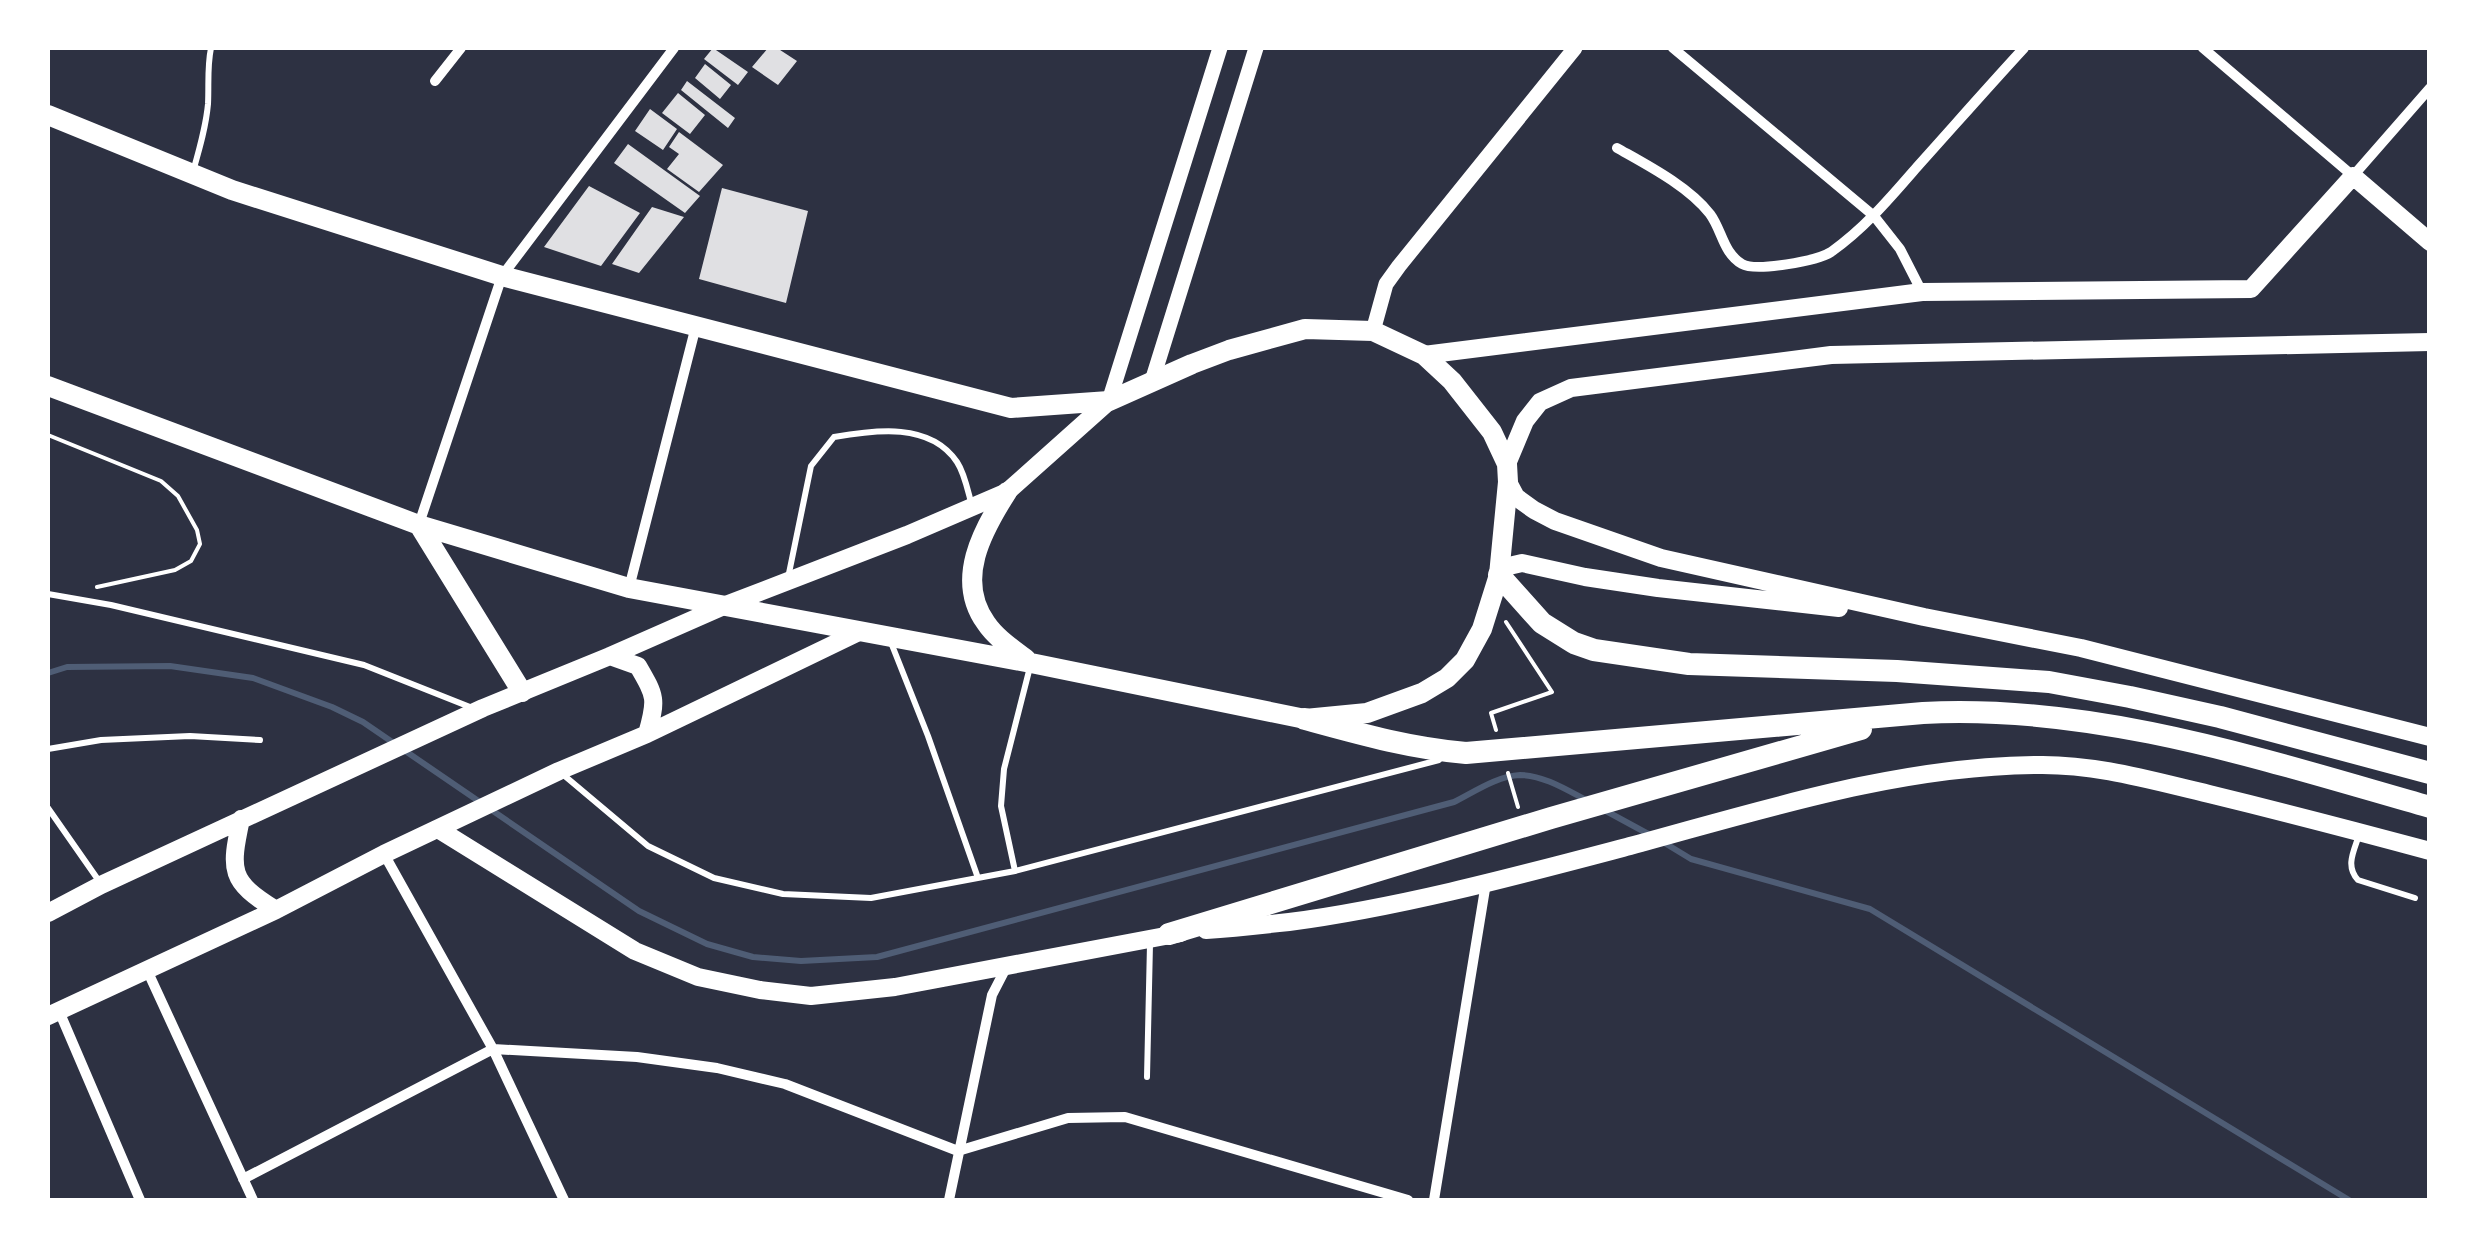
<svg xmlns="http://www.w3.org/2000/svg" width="2477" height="1248" viewBox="0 0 2477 1248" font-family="'Asap Condensed',sans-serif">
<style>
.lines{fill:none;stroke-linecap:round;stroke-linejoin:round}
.stream{stroke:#4f5d75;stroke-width:6}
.building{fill:#e0e0e3}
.path{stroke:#fff;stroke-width:4}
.service{stroke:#fff;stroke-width:6}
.minor{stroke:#fff;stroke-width:10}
.tertiary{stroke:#fff;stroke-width:15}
.secondary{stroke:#fff;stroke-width:18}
.primary{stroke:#fff;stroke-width:20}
.motorway{stroke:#fff;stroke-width:22}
</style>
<rect width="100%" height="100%" fill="#2d3142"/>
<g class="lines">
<!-- stream -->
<path class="stream" d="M48,673L67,667L170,666L253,678L332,707L363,722L639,911L707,944L753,957L801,961L877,957L1454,802C1474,792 1497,776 1520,775C1543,775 1567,790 1586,800
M1606,811L1652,836
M1663,842L1691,859L1870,909L2349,1200"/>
</g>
<!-- building -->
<path class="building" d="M713,48L748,72L738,85L704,59Z
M768,48H777L797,61L778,85L752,67Z
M705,64L731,85L720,99L695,78Z
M687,81L735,118L728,128L681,90Z
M678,93L705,115L690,134L662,113Z
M650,109L677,129L663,150L635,131Z
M679,132L723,165L699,192L667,169L679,154L669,147Z
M628,144L700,196L685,213L614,163Z
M589,186L640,213L601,266L544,247Z
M722,188L808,211L786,303L699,279Z
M652,207L684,217L639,273L612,264Z"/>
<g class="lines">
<!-- path -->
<path class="path" d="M48,435L161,481L178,496L197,530L200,544L191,561L175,570L97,587
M1496,730L1491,713L1552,692L1506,622
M1508,773L1518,807"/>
<!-- service -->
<path class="service" d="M194,168C200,147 206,126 208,104C209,84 207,67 211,48
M788,578L811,466L834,437C875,430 930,422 957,462C965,474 968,492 972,506
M48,594L111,605L364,665L475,709
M890,640L928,736L978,878
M48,749L101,740L190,736L260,740
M560,772L648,846L714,878L783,894L871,898L1015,871L1439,760
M48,808L99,881
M2359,835C2354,851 2345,866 2358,880L2415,898
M1015,871L1001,806L1004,769L1030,667
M1147,1077L1150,944"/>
<!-- minor -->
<path class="minor" d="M1673,48L1874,216L1900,249L1922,292
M2203,48L2353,176L2430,88
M435,81L461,48
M1617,148C1647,165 1688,186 1710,214C1722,230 1723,253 1742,264C1756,272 1817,261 1831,252C1864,229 1891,197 1917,167C1953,127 1988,87 2024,48
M419,524L502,276L674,48
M629,588L696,326
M384,854L493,1049L564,1200
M147,970L253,1200
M59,1011L140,1200
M243,1179L493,1049L637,1057L717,1068L785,1084L958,1151L1068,1118L1125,1117L1408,1200
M949,1200L992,995L1007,966
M1434,1200L1486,883"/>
<!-- tertiary -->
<path class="tertiary" d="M1373,331L1386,284L1399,266L1575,48
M1152,381L1256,48
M1109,401L1220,48"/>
<!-- secondary -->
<path class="secondary" d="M1424,355L1922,292L2251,289L2353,176L2430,242
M1507,464L1525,421L1540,402L1571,388L1831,355L2430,342
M1508,482L1516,497L1534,510L1555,521L1661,558L1924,617L2081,648L2430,737
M1499,575L1509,566L1522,563L1585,577L1658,588L1839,608
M610,656L638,666C656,697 657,699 647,734
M241,819C230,871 229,881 276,910
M438,829L635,951L698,977L760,990L811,996L895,987L1181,933
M48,913L101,885L483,708L610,656L726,605L907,535L1007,492L1109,401
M1206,930C1234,928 1262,925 1289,922C1402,907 1520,875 1630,846C1763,810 1898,766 2038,765C2096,764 2153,781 2209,794C2283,812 2356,831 2430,851
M48,1016L276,910L384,854L559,771L647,734L861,631"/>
<!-- primary -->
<path class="primary" d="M48,115L232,190L502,276L1011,408L1109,401L1192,364L1229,350L1305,329L1373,331L1424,355L1452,381L1492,432L1507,464L1508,482L1499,575L1482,629L1465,660L1447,678L1422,693L1367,713L1305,719L1031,663L629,588L419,525L48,386
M1007,492C982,531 955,580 986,623C996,638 1013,649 1027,660
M419,525L522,692"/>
<!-- motorway -->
<path class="motorway" d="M1499,575L1542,623L1574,643L1594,650L1689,664L1897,671L2049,682L2130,697L2220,717L2430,773
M1305,719C1360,734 1409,748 1466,753L1923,713C2097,704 2264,760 2430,807
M1169,934L1551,818L1861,729"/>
</g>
<!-- border -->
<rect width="2477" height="1248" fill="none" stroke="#ffffff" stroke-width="100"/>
</svg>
